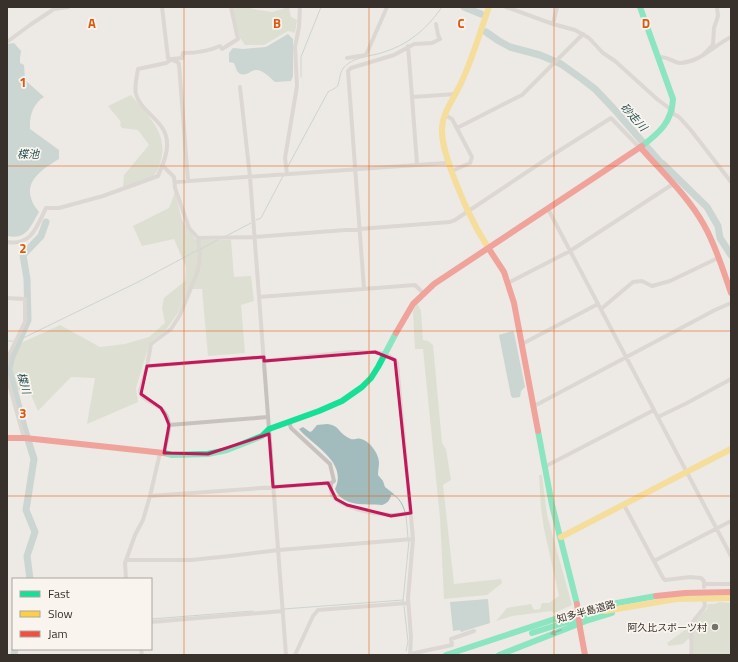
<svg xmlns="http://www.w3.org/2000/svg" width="738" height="662" viewBox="0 0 738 662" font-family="'Titillium Web','Noto Sans JP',sans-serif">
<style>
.green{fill:#cdd2bf}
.water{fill:#a2bcbd}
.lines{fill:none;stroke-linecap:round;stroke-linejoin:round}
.stream{stroke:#a2bcbd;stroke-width:1}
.river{stroke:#a2bcbd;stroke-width:7}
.street{stroke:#c7c2bd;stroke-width:4}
.fast{stroke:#16e098;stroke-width:6}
.slow{stroke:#ffcf43;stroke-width:6}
.jam{stroke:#f24e42;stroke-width:6}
.jam-bridge{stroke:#f24e42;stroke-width:6}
.oneway{fill:#297f5c}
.marked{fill:none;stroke:#c2185b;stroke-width:3;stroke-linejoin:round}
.grid{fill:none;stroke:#df570e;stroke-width:1;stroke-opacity:0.55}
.poi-dot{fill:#77716c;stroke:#f9f4ed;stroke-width:1.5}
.labels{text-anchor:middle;stroke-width:3.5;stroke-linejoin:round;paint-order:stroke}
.street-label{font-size:10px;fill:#38302b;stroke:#f9f4ed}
.poi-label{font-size:10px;fill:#38302b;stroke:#f9f4ed;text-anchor:end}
.water-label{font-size:11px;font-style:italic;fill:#245056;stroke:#f9f4ed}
.grid-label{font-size:13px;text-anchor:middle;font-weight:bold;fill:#df570e;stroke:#f9f4ed;stroke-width:3.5;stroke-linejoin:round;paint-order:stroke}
</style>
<rect width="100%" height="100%" fill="#ede9e4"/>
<!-- green -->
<path class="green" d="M232,7H250L252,9L272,12L289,7L291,17L297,20L295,33L288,31L264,45H245L240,38Z
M131,95C148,116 170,134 160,163C159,167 158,171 155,174C149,180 131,184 123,187L124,175L149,145L138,130L122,128L120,125L121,123C118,116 112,112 108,106Z
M175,192L182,220L196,240H231L234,277L251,276L254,301L241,305L245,353L208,356L202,289H189L178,313L165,331L150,342L136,388L138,402L87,424L95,378L71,377L38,411L31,395L14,388C10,366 12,362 21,343L60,325L100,347L125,344L149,337L165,323L162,307L164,298L185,281L186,267L174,239L142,246L133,226L169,208Z
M417,303L421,311L423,340L428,341L433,345L442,443L446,449L451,480L443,485L454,584L501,579L502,583L487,595L444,599L440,518L423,349H415L413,311Z
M539,475H542L547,515L572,605L554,613L551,611L512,616L496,621L507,608L531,604L534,610L540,609L542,603H549L559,596L544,529L541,508Z
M719,602L731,603V655H692V640L688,639L683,644L669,646L667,643L692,625L696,619L707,609L708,604H715Z"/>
<!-- water -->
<path class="water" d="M288,34L293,39V76L291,81L275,82C269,77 261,67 252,71C247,74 246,75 240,74L237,71L234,63L229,62V53L233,48L243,49L266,47Z
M14,43L21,51L20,58V63L24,65L25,80L44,97C33,103 29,117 30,129L59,150V159C46,167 25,179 31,198C32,203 36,208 39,212C30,227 27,240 7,236V44Z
M513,331L514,333L525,387L521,391L520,397L513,398L511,396L499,335Z
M327,424C339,425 338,432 347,437C354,442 355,437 361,439C370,441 379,454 379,463C379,467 378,470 378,475L383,481L385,487L394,494L393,495H391C390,500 388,503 382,505C366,504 342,507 335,489C348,462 313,446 299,429L303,427L310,432L312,431L317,425Z
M488,599L490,623L461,632L460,630L453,631L450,602Z"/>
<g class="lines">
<!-- stream -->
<path class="stream" d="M301,77V57L321,7
M287,168L328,92C331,90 337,88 338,85C341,75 339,70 349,63C357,57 371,56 381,53C408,45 426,30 442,7
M256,220L261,218L283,176
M226,236L251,223
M201,249L219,239
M7,341H13
M17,341L138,282L198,250
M392,494C399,497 403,505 405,512
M406,515L408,538
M403,601L409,541
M404,606L408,642L406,651
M284,609L403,600
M151,619L253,611"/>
<!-- river -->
<path class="river" d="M464,7L481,14
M486,32L499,41L510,47L540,55L561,64L582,79L595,89L613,108L661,163L663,164L707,207L718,226L720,238L731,255
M30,579L27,556L35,532L26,510L34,459L24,427L9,370L11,359L28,320L27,279L23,255L41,236L46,222
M14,655L15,649"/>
<!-- street -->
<path class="street" d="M162,7L168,58C171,61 177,60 179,64L188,181
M506,7L553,24L575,30L589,38L603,53L615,61L657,99L673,111
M553,24L557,7
M7,42L30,25L54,9L68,7
M408,46L412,97
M704,54L712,46L713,44L714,28L718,16L717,7
M658,57C669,56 675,64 681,63C702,61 713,46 731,37
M347,58L366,55L387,7
M240,87L250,177L286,655
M672,113L679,117L690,129L731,182
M445,115L452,119L472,157L470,163L452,171
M457,128L522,95L583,34
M417,164L412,97L456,94
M162,165L174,177L175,188L189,228L198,238L200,254L199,264L197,273L180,315L171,329L151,344L147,366L140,391C142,404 167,402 169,425C169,434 165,445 164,453
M287,174L285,158L297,86L295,47L299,27L300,7
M175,182L445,163L448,161
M548,209L731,556
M198,238L254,237L450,222L455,220L554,154L611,118L639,147
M7,242C32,246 37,226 46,208H59L103,196L158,176C162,166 168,154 167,143C167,121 140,112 136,94C134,87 137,76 138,69L166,63L172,59L182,58L183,53C196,53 207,52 220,46L222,49L238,39L231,7
M508,283L570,251L673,184
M364,289L348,71L351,68L394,55L414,44L432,43L440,39L438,35L436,24
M259,297L415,285L423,293
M7,298L25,299V322L8,357L7,365
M601,309L633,282L642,281L652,286L670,281L718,258
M522,344L598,304
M264,361L349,352H375L386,354L395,360L397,363L413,539L408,598L411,637L410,655
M147,366L264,357
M7,377L24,438
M534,405L538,404L715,310L731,303
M658,417L687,403L731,379
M289,422L291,428L330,464L334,481L331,483C331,487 330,490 332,495C340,508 375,514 389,515C396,516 404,514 411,513
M169,425L268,417
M546,466L654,410
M150,496L331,483
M624,505L663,578L665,580L690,577L701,578L704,581V587
M126,560H191L230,556L279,550L413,539
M654,561L731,521
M126,579L125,563L135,535L143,520L150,496L160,453
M705,584H731
M151,622L283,611
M141,649L142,655
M410,654L452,645L451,639L474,631
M295,655L313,616L318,610L408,603
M691,655C693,644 689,633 693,622C696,616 702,612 705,606L704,600"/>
<!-- fast -->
<path class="fast" d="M640,7L673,99C672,122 659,133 642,146
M538,431L552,505L577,604
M164,453L172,455L208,454L227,450L262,436L269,429L319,411L342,401L362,387L371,378L378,367L396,333
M532,633L586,616
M446,655L573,613L617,603L656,596
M499,655L586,621L612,613"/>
<!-- slow -->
<path class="slow" d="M489,7C480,32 473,57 462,81C455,97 443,111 442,128C441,142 447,157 451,170C462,199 472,223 489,249
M561,537L731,449
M605,611L676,599L731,598"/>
<!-- jam -->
<path class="jam" d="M640,147C662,172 688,196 704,225C716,246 723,270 731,293
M489,249L504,272L514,303L538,431
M396,333L413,304L434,284L642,146
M7,438H25L164,453
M656,596L685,593L731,592
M580,628L585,655"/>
<!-- jam-bridge -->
<path class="jam-bridge" d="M577,604L580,628"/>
</g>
<!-- one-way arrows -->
<defs><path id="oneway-solid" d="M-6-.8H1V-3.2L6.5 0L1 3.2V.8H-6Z"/></defs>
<use class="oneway" href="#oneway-solid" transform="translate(556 632) rotate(159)"/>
<!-- marked area -->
<path d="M0 0H738V662H0ZM375,352L395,360L411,513L391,516L347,505L336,499L328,483L273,487L269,434L208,454L164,453L169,425L165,415L161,408L141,394L147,366L264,357V361Z" fill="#ede9e4" fill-opacity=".55" fill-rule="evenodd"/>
<path class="marked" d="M375,352L395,360L411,513L391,516L347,505L336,499L328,483L273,487L269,434L208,454L164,453L169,425L165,415L161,408L141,394L147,366L264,357V361Z"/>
<!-- grid -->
<path class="grid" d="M184,7V655M369,7V655M554,7V655M7,166H731M7,331H731M7,496H731"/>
<!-- markers -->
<circle class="poi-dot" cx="715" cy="627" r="4"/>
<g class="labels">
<!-- street labels -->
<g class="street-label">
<text transform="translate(586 611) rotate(-15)" y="4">知多半島道路</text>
</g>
<!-- poi labels -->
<g class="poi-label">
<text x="707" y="631">阿久比スポーツ村</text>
</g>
<!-- water labels -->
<g class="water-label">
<text transform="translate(634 117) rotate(48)" y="4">砂走川</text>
<text x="28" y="158">楪池</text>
<text transform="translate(24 383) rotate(75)" y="4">楪川</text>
</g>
</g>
<g class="grid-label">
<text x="92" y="28">A</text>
<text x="277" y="28">B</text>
<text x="461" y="28">C</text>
<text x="646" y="28">D</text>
<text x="23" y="87">1</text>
<text x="23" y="253">2</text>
<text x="23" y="418">3</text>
</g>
<!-- border -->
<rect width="738" height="662" fill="none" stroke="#38302b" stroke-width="16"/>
<!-- legend -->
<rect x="12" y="578" width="140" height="72" fill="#f9f4ed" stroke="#aca69f"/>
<rect x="20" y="591" width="20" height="6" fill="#16e098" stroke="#aca69f"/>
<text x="48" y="598" font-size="12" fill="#38302b">Fast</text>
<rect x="20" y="611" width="20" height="6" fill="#ffcf43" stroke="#aca69f"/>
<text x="48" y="618" font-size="12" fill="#38302b">Slow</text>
<rect x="20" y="631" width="20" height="6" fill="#f24e42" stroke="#aca69f"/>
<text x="48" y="638" font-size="12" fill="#38302b">Jam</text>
</svg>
